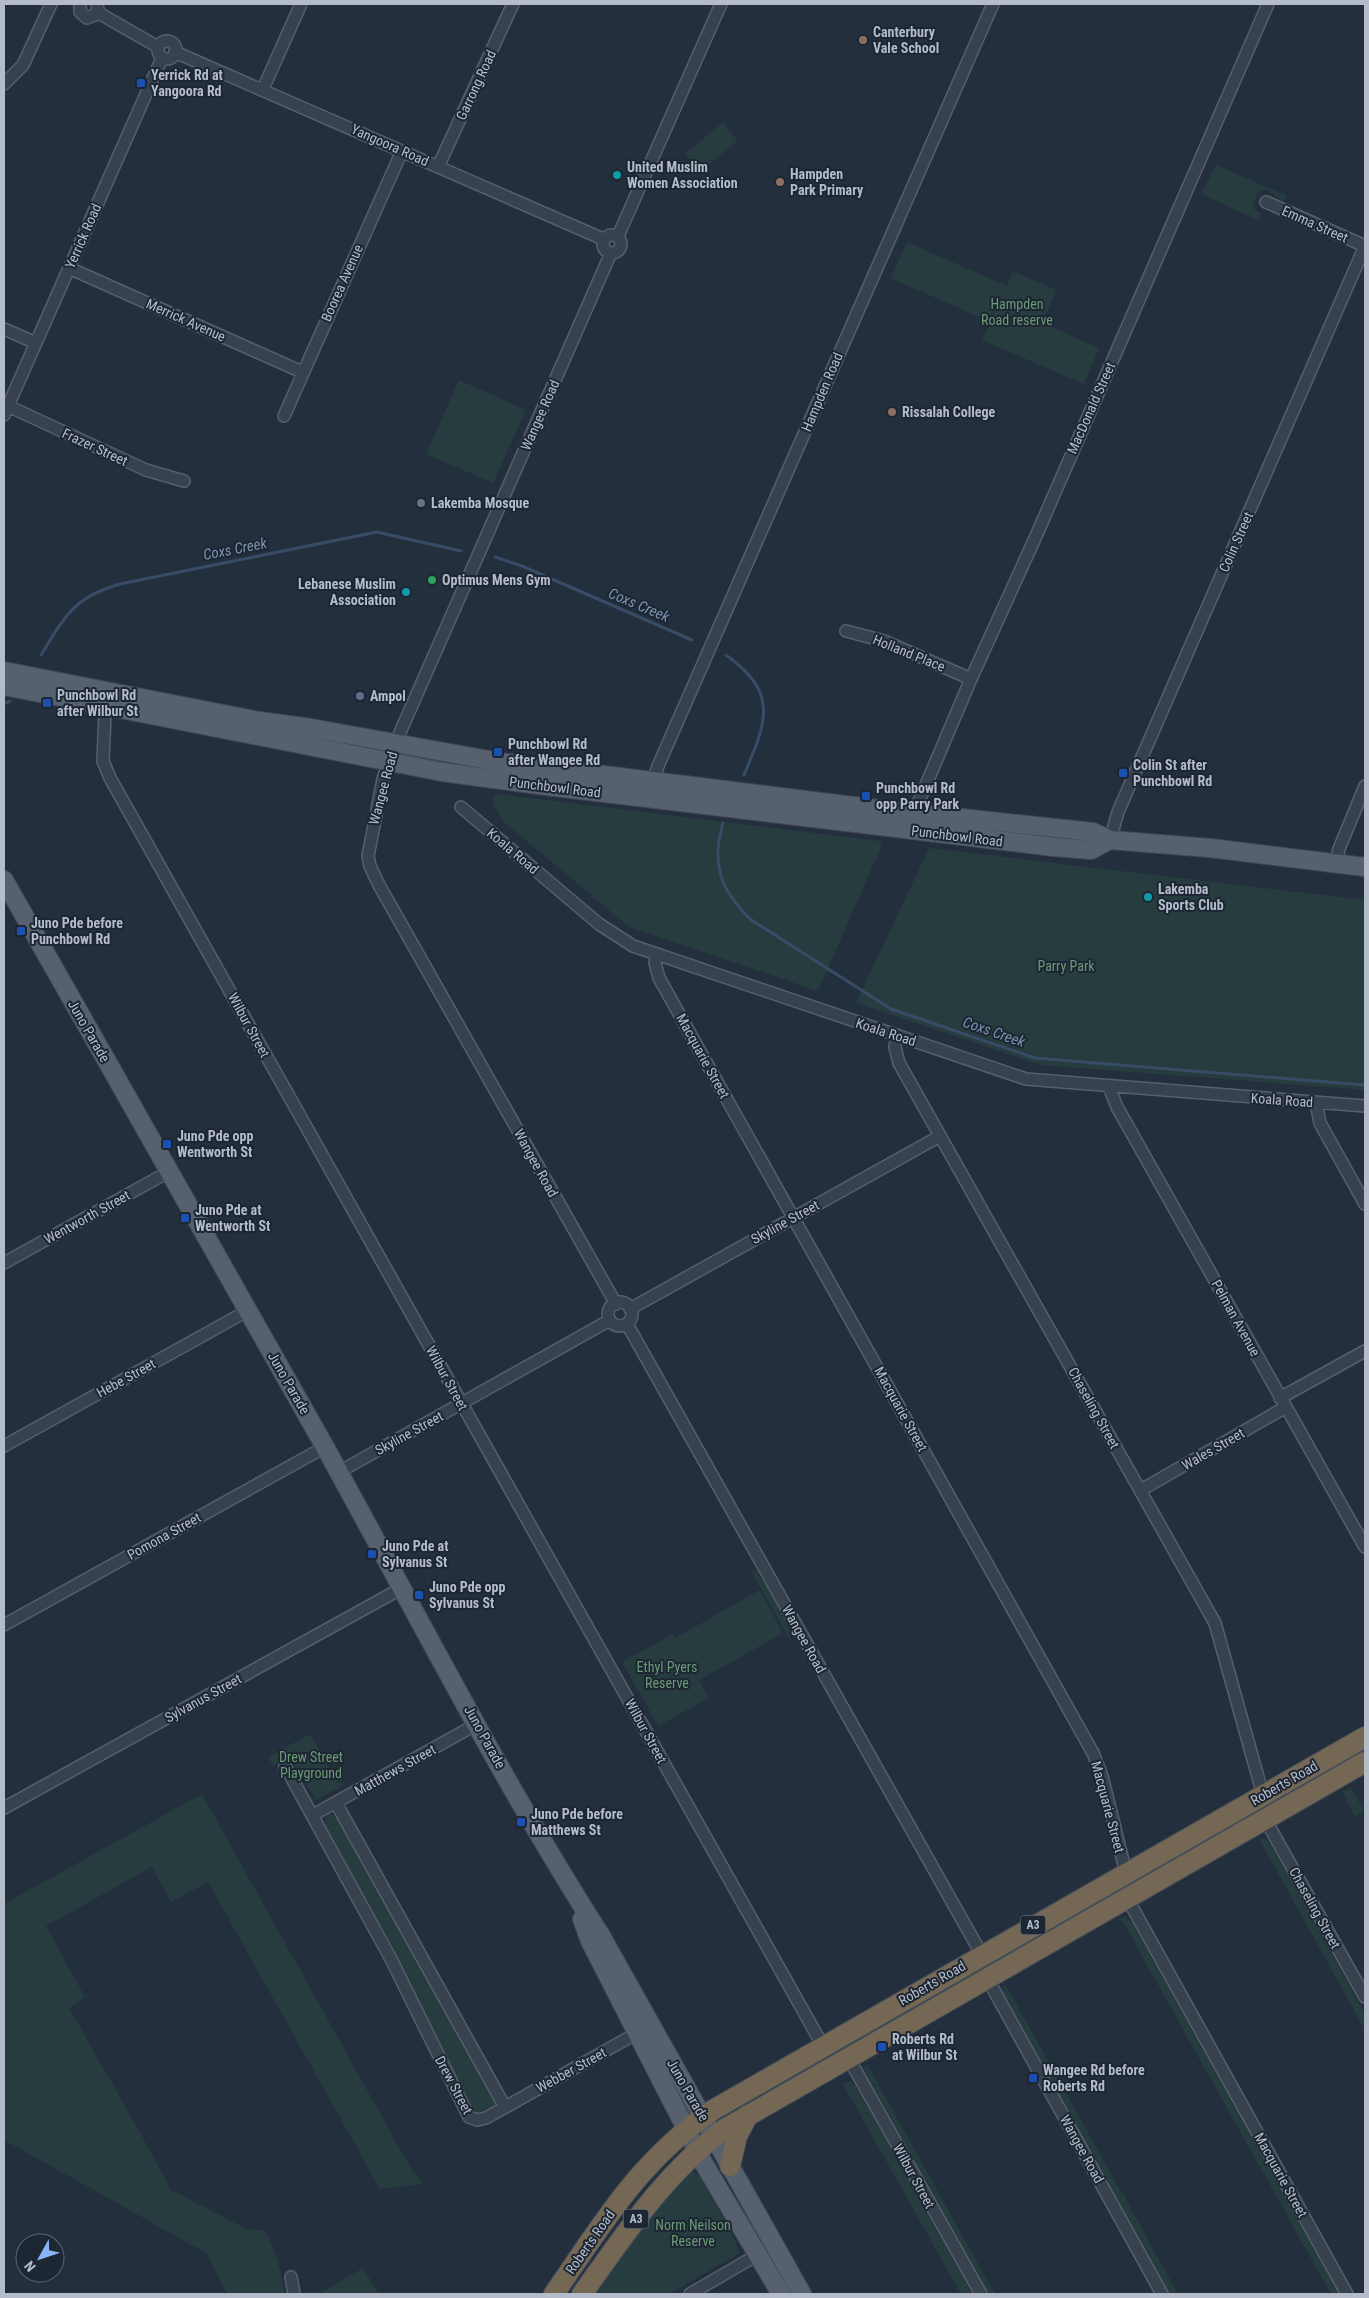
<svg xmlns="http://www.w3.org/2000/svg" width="1369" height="2298" viewBox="0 0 1369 2298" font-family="'Roboto Condensed',sans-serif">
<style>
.green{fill:#263c3f}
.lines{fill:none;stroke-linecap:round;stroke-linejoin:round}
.stream{stroke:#394c67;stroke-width:3}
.street-casing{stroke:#565f6c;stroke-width:14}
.primary-casing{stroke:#414a57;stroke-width:20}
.highway-casing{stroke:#434c59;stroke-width:22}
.street{stroke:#38414e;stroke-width:11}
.primary{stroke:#56606e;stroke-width:18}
.highway{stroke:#746855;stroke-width:20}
.education-dot{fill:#8d6e63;stroke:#1d2633;stroke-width:2}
.transit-dot{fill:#1a4fb4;stroke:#1d2633;stroke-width:2}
.culture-dot{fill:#0f9aa8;stroke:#1d2633;stroke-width:2}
.worship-dot{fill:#6b7280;stroke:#1d2633;stroke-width:2}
.leisure-dot{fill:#2e9e5b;stroke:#1d2633;stroke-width:2}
.service-dot{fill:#5c6f8a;stroke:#1d2633;stroke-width:2}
.labels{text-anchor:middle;stroke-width:4;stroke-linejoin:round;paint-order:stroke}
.shield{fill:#1d2633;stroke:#878f9c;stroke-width:1}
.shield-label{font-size:12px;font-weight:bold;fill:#b4bcc9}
.poi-label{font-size:14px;font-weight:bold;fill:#b4bcc9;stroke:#1d2633;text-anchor:start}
.street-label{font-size:14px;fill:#b4bcc9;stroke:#1d2633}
.park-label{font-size:14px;fill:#6b9a76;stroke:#1d2633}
.water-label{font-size:15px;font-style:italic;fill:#7c92b1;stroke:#1d2633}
</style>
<rect width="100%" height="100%" fill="#242f3e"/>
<!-- green -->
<path class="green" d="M723,122L738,141L700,172L685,154Z
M1216,165L1287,196L1283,201L1266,189L1257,193L1253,205L1254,209L1261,214L1258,220L1201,194Z
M907,242L1007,286L1013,271L1056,290L1043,323L1099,348L1084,384L982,340L990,322L891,278Z
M459,380L526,410L493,483L426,454Z
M498,794L880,841L882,845L818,991L629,927L505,823L495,808L493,798Z
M929,848L1365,900V1090L1041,1065L856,1003Z
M756,1571C764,1585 782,1601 785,1617C787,1623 787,1628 791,1635L789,1638L752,1572Z
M760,1590L783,1633L699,1680L709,1698L658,1726L622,1662L673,1634L675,1638Z
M310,1734L335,1778L340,1783H347L316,1800L289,1757L273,1766L268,1757Z
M1365,1746V1753L821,2063L800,2071Z
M1351,1787L1364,1811L1355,1816L1342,1792Z
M202,1794L410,2167L424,2184L380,2189L208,1882L171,1902L152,1867L46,1926L85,1997L69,2008L137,2127L171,2190L245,2228L265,2231C276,2251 281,2271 285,2294H227L206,2253L4,2140V1904Z
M331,1814L338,1817L496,2102C493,2110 484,2115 476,2113L473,2109L394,1952L325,1824L326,1816Z
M1264,1838L1270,1843L1365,2014V2030L1259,1839Z
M1125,1916L1132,1923L1339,2294H1331L1123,1922L1117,1920Z
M1004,1986L1007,1987L1120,2190L1123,2192L1129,2205L1178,2294H1170L1002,1990L1001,1987Z
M867,2065L868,2066L995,2294H989L866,2073L864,2067Z
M851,2081L857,2088L972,2294H961L843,2084Z
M691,2171L700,2176L730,2230L740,2253L669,2294H593L651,2213Z
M363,2268L379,2294H319Z"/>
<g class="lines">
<!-- stream -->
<path class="stream" d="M495,557L522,566L692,640
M41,655C65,616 74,597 120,584L377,532L461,551
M726,655C779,693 767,721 744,775
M4,704L10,701
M723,823C711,864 720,889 750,919L891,1009L1035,1058L1365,1085"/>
<defs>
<path id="street" d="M80,4V12L87,18L95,15L98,9L97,4
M97,12L158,47
M158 50a9 9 0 1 1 18 0a9 9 0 1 1-18 0Z
M175,52L603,239
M4,84L23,65L51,4
M263,89L301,4
M438,167L513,4
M1266,202L1365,246
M603 244a9 9 0 1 1 18 0a9 9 0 1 1-18 0Z
M618,236L721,4
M611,253L395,744L383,779L368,856L370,866L379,885L616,1304
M69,268L302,372
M4,329L36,343
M8,406L146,470L184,481
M4,415L162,58
M284,416L402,151
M846,631L884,641L971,679
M99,704L105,715L103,761L110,778L823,2046
M653,781L658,766L993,4
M461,807L599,924L633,946L1026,1079L1365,1106
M914,813L971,679L1036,536L1268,4
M1110,840L1118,812L1365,246
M1336,863L1339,849L1365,786
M657,955L655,963L659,978L1093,1753L1102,1776L1126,1873
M897,1035L895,1047L899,1063L1215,1623L1263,1795
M1109,1087L1117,1107L1365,1547
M1316,1103L1320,1123L1365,1204
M4,1263L170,1171
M608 1314a12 12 0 1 1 24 0a12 12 0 1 1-24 0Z
M630,1309L940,1136
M627,1324L982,1955
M1280,1398L1365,1351
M4,1446L247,1311
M339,1472L610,1320
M1141,1490L1286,1407
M4,1625L325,1447
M285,1766L391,1959L469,2117L477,2120L486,2118L637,2033
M336,1803L505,2107
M4,1808L402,1588
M313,1815L477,1724
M1265,1819L1365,1997
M1127,1898L1347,2294
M987,1978L1162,2294
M848,2057L981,2294
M291,2277L294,2294
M690,2294L757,2255"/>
<path id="primary" d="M4,671L259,721L311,728L500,762L869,808L1093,832L1110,840L1210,848L1365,867
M4,686L442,772L547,786L1054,847L1091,850L1110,840
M4,880C111,1069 219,1257 325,1447C415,1610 500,1778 600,1934L802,2294
M582,1919L590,1941L704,2164L781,2294"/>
<path id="highway" d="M730,2166L737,2136L748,2115
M554,2294C603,2223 639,2161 713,2110L1365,1737
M582,2294C624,2236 664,2174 723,2130L1365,1762"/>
</defs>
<!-- street casing -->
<use href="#street" class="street-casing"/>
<!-- primary casing -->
<use href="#primary" class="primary-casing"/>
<!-- highway casing -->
<use href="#highway" class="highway-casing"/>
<!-- street -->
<use href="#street" class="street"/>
<!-- primary -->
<use href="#primary" class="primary"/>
<!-- highway -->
<use href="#highway" class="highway"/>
</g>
<!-- markers -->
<g class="education-dot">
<circle cx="863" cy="40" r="5"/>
<circle cx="780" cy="182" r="5"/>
<circle cx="892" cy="412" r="5"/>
</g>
<g class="transit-dot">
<rect x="136" y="78" width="10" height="10" rx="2.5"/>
<rect x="42" y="698" width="10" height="10" rx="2.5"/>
<rect x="493" y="747" width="10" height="10" rx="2.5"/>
<rect x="1118" y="768" width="10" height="10" rx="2.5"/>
<rect x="861" y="791" width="10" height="10" rx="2.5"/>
<rect x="16" y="926" width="10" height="10" rx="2.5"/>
<rect x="162" y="1139" width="10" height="10" rx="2.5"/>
<rect x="180" y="1213" width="10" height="10" rx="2.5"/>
<rect x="367" y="1549" width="10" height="10" rx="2.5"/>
<rect x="414" y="1590" width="10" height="10" rx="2.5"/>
<rect x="516" y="1817" width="10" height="10" rx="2.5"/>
<rect x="877" y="2042" width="10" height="10" rx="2.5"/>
<rect x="1028" y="2073" width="10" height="10" rx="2.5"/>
</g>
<g class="culture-dot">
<circle cx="617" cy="175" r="5"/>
<circle cx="406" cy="592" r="5"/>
<circle cx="1148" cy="897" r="5"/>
</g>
<circle class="worship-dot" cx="421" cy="503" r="5"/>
<circle class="leisure-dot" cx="432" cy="580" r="5"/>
<circle class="service-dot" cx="360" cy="696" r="5"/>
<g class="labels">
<!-- shield labels -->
<g class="shield">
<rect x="1020.5" y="1915.5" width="25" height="19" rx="4"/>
<rect x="623.5" y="2209.5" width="25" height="19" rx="4"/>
</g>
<g class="shield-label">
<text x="1033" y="1929">A3</text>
<text x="636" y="2223">A3</text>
</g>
<!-- poi labels -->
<g class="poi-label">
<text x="873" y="37">Canterbury<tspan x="873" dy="16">Vale School</tspan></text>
<text x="151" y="80">Yerrick Rd at<tspan x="151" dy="16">Yangoora Rd</tspan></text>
<text x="627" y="172">United Muslim<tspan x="627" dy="16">Women Association</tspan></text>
<text x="790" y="179">Hampden<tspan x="790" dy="16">Park Primary</tspan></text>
<text x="902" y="417">Rissalah College</text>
<text x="431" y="508">Lakemba Mosque</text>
<text x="442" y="585">Optimus Mens Gym</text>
<text x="396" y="589" text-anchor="end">Lebanese Muslim<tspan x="396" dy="16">Association</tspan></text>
<text x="57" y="700">Punchbowl Rd<tspan x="57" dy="16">after Wilbur St</tspan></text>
<text x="370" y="701">Ampol</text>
<text x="508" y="749">Punchbowl Rd<tspan x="508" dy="16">after Wangee Rd</tspan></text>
<text x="1133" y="770">Colin St after<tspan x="1133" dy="16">Punchbowl Rd</tspan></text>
<text x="876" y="793">Punchbowl Rd<tspan x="876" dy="16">opp Parry Park</tspan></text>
<text x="1158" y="894">Lakemba<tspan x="1158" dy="16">Sports Club</tspan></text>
<text x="31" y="928">Juno Pde before<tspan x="31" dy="16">Punchbowl Rd</tspan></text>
<text x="177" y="1141">Juno Pde opp<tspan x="177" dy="16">Wentworth St</tspan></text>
<text x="195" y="1215">Juno Pde at<tspan x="195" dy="16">Wentworth St</tspan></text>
<text x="382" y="1551">Juno Pde at<tspan x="382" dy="16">Sylvanus St</tspan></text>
<text x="429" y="1592">Juno Pde opp<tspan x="429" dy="16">Sylvanus St</tspan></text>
<text x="531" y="1819">Juno Pde before<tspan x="531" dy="16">Matthews St</tspan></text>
<text x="892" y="2044">Roberts Rd<tspan x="892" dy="16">at Wilbur St</tspan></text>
<text x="1043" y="2075">Wangee Rd before<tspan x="1043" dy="16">Roberts Rd</tspan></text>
</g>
<!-- street labels -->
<g class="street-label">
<text transform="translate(476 85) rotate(-65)" y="5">Garrong Road</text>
<text transform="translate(390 145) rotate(24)" y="5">Yangoora Road</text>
<text transform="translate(1315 224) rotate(24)" y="5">Emma Street</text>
<text transform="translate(83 236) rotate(-66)" y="5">Yerrick Road</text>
<text transform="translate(342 283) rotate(-66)" y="5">Boorea Avenue</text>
<text transform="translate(186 320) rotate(24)" y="5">Merrick Avenue</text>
<text transform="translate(822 392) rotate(-67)" y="5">Hampden Road</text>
<text transform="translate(1091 408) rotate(-66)" y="5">MacDonald Street</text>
<text transform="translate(540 415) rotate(-66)" y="5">Wangee Road</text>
<text transform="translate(95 447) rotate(25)" y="5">Frazer Street</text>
<text transform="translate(1236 542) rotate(-66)" y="5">Colin Street</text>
<text transform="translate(909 653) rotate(22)" y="5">Holland Place</text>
<text transform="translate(555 787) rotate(7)" y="5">Punchbowl Road</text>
<text transform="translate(383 788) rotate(-75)" y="5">Wangee Road</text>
<text transform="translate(957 836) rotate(7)" y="5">Punchbowl Road</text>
<text transform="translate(513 851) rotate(40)" y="5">Koala Road</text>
<text transform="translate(249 1025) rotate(61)" y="5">Wilbur Street</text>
<text transform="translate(89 1031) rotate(60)" y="5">Juno Parade</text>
<text transform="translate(886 1032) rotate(18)" y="5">Koala Road</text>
<text transform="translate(703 1056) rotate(61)" y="5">Macquarie Street</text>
<text transform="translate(1282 1100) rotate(4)" y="5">Koala Road</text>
<text transform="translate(536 1163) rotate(61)" y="5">Wangee Road</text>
<text transform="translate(87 1217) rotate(-29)" y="5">Wentworth Street</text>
<text transform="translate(785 1222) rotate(-29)" y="5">Skyline Street</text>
<text transform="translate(1236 1318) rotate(61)" y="5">Pelman Avenue</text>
<text transform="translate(126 1378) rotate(-29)" y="5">Hebe Street</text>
<text transform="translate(447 1378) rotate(61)" y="5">Wilbur Street</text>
<text transform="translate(289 1383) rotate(60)" y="5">Juno Parade</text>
<text transform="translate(1094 1408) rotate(61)" y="5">Chaseling Street</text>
<text transform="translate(901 1409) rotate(61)" y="5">Macquarie Street</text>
<text transform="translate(409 1433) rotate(-29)" y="5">Skyline Street</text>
<text transform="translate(1213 1449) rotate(-30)" y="5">Wales Street</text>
<text transform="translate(164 1536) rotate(-29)" y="5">Pomona Street</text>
<text transform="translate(804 1639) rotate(61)" y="5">Wangee Road</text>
<text transform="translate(203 1698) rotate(-29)" y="5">Sylvanus Street</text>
<text transform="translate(646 1731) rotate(61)" y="5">Wilbur Street</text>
<text transform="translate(485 1737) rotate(61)" y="5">Juno Parade</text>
<text transform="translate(395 1770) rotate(-29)" y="5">Matthews Street</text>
<text transform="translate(1284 1783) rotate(-30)" y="5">Roberts Road</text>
<text transform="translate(1108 1807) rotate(75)" y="5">Macquarie Street</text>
<text transform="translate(1315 1908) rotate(61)" y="5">Chaseling Street</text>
<text transform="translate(932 1983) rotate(-30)" y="5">Roberts Road</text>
<text transform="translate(571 2070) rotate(-29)" y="5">Webber Street</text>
<text transform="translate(454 2085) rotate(62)" y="5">Drew Street</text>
<text transform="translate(688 2090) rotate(60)" y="5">Juno Parade</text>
<text transform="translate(1082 2149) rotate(61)" y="5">Wangee Road</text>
<text transform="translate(1281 2175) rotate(61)" y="5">Macquarie Street</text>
<text transform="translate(914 2176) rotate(61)" y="5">Wilbur Street</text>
<text transform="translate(590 2242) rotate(-55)" y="5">Roberts Road</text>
</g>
<!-- park labels -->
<g class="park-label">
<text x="1017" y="309">Hampden<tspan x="1017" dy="16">Road reserve</tspan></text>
<text x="1066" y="971">Parry Park</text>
<text x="667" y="1672">Ethyl Pyers<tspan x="667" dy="16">Reserve</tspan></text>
<text x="311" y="1762">Drew Street<tspan x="311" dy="16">Playground</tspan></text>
<text x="693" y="2230">Norm Neilson<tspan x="693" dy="16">Reserve</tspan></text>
</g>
<!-- water labels -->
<g class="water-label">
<text transform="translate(235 549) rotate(-11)" y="5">Coxs Creek</text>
<text transform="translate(639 605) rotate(23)" y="5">Coxs Creek</text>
<text transform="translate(994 1032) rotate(19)" y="5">Coxs Creek</text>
</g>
</g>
<!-- border -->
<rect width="1369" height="2298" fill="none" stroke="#b4bcc9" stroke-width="10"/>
<!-- north arrow -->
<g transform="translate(40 2258) rotate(230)"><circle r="24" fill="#1d2633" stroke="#59626f"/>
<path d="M0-4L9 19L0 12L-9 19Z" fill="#8ab4f8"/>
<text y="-8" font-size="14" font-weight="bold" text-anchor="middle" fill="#b4bcc9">N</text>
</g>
</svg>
